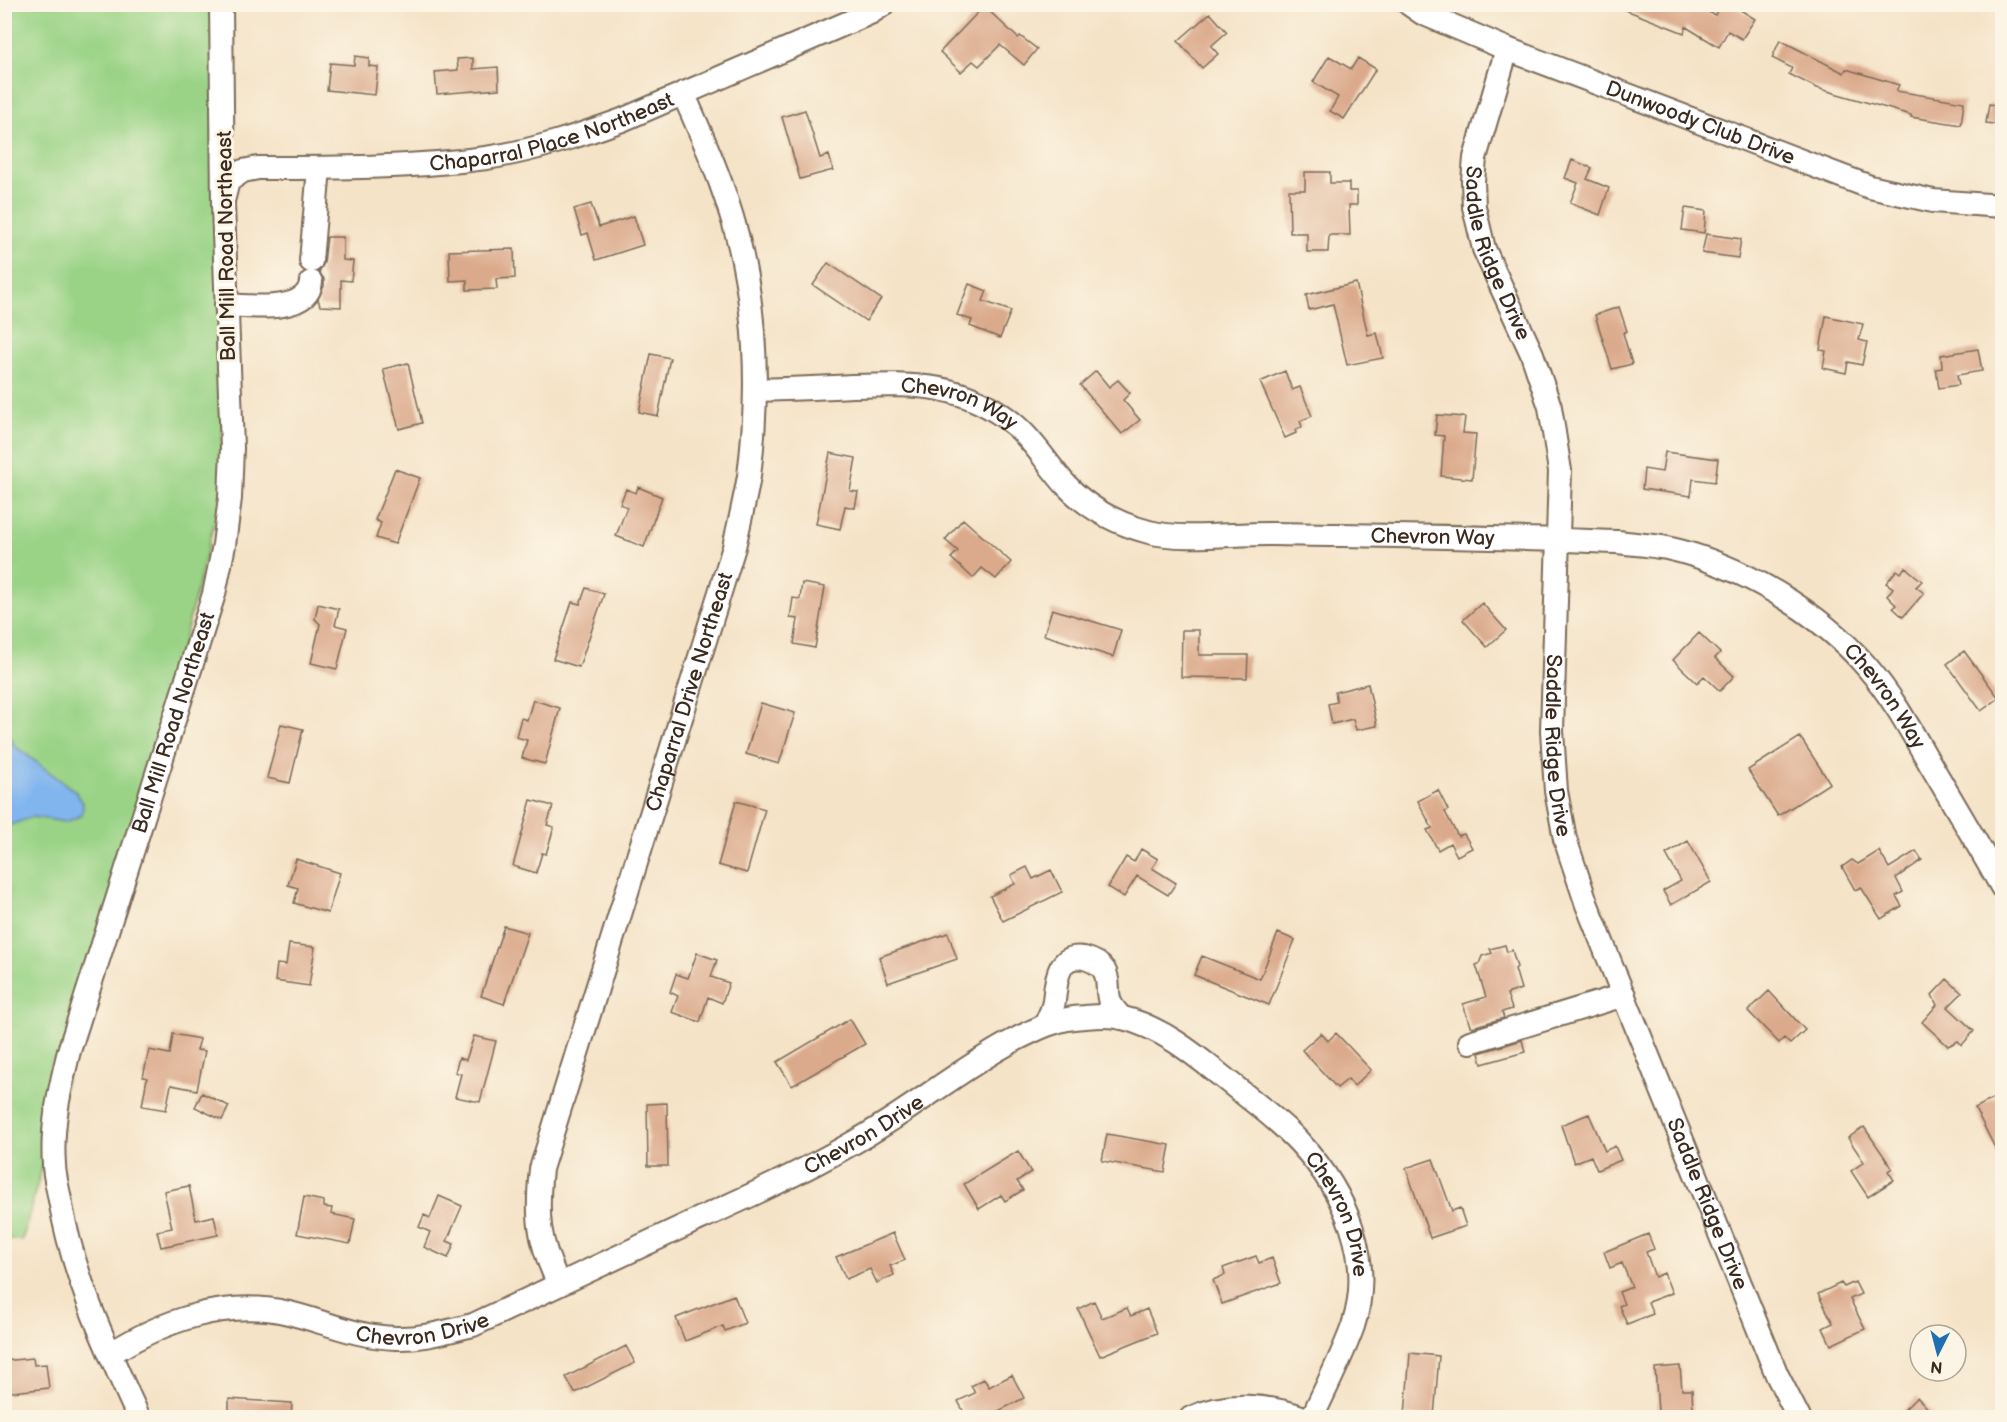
<svg xmlns="http://www.w3.org/2000/svg" width="2007" height="1422" viewBox="0 0 2007 1422" font-family="'Balsamiq Sans',sans-serif">
<style>
.green{fill:#9ad386;stroke:#6a7e52;stroke-width:1.5}
.water{fill:#81b5ee;stroke:#5e7086;stroke-width:1.5}
.building{fill:#dbaa8c}
.lines{fill:none;stroke-linecap:round;stroke-linejoin:round}
.minor-casing{stroke:#7c6b59;stroke-width:26}
.path{stroke:#7c6b59;stroke-width:3;stroke-dasharray:4.5 4.5;stroke-linecap:butt}
.minor{stroke:#fff;stroke-width:22}
.labels{text-anchor:middle;stroke-width:6;stroke-linejoin:round;paint-order:stroke}
.street-label{font-size:21px;fill:#3b2a1e;stroke:#fcf5e5}
</style>
<rect width="100%" height="100%" fill="#fcf5e5"/>
<filter id="ink" filterUnits="userSpaceOnUse"><feTurbulence type="fractalNoise" baseFrequency=".0167" numOctaves="2"/><feDisplacementMap in="SourceGraphic" scale="12" xChannelSelector="R" yChannelSelector="G"/><feConvolveMatrix kernelMatrix="1 2 1 2 8 2 1 2 1" color-interpolation-filters="sRGB"/></filter>
<filter id="wash" filterUnits="userSpaceOnUse"><feTurbulence type="fractalNoise" baseFrequency=".008" numOctaves="4" result="noise"/><feDisplacementMap in="SourceGraphic" scale="24" xChannelSelector="R" yChannelSelector="G"/><feGaussianBlur stdDeviation="1.35" result="paint"/><feColorMatrix in="noise" values="0 0 0 0 0 0 0 0 0 0 0 0 0 0 0 0 0 1.4 0 .05"/><feComposite in="paint" operator="in"/></filter>
<g filter="url(#wash)">
<rect width="100%" height="100%" fill="#f4e3c7"/>
<!-- green -->
<path class="green" d="M4,5H218L223,488L165,715L22,1241L4,1238Z"/>
<!-- water -->
<path class="water" d="M5,730L15,746L76,792L83,803L82,815L66,822L32,817L5,827Z"/>
<g id="blocks">
<!-- building -->
<path class="building" d="M1689,4L1715,15L1721,4H1731L1755,19L1742,39L1728,31L1719,47L1686,27L1684,33L1613,5Z
M984,6L1018,38L1020,36L1037,49L1024,65L1000,45L979,66L973,61L961,72L940,52Z
M1210,13L1227,32L1211,46L1218,54L1202,68L1178,41Z
M1780,40L1844,73L1846,69L1899,85L1896,91L1964,102L1961,125L1911,117V115L1817,88L1789,74L1792,68L1772,58Z
M355,56L369,58V66L378,67L375,95L327,90L330,63L354,65Z
M1329,56L1351,69L1358,58L1376,69L1344,119L1330,111L1338,97L1313,82Z
M473,58V69L498,67L499,89L437,94L435,72L458,70L457,59Z
M1989,104L2002,106V125L1986,123Z
M805,110L820,158L829,155L833,170L800,179L782,117Z
M1572,160L1592,168L1587,179L1609,188L1600,215L1570,203L1578,183L1565,178Z
M1305,172H1330V183H1349V191H1357V205H1349L1350,235H1329L1328,252H1307V233H1290L1289,190H1305Z
M591,204L599,227L634,216L643,245L596,260L588,233L582,235L574,209Z
M1685,208L1706,211L1704,233L1682,230Z
M1706,234L1741,239L1738,258L1702,253Z
M327,237H343V260L353,261L351,281L341,280V307L320,306L318,299L324,286V279L319,272L324,263Z
M514,249L515,278L496,279L497,289L467,290V280L450,281L449,251Z
M828,263L881,299L866,321L813,285Z
M1356,283L1368,335L1377,333L1383,358L1347,365L1333,304L1309,310L1306,295Z
M969,284L987,291L983,301L1011,311L1000,338L970,326L972,320L957,315Z
M1619,307L1627,331L1623,333L1632,364L1612,369L1595,315Z
M1826,316L1863,324L1859,340L1867,342L1862,365L1848,362L1846,373L1823,368L1826,351L1820,350Z
M1978,349L1982,371L1957,375L1959,385L1939,388L1936,369L1942,368L1941,355Z
M651,354L670,358L658,416L639,412Z
M408,363L422,423L399,429L383,369Z
M1096,371L1109,387L1118,380L1130,393L1123,400L1140,420L1122,434L1080,385Z
M1285,371L1292,390L1300,387L1312,416L1300,421L1302,427L1295,430L1296,433L1285,438L1260,382Z
M1437,415L1465,417L1463,433L1476,434L1472,479L1441,476L1444,436L1435,435Z
M1665,452L1718,459L1715,482L1693,479L1691,496L1642,489L1644,469L1662,472Z
M830,453L856,458L850,491L858,492L855,508L845,506L840,529L816,524Z
M395,469L420,478L395,544L376,538L381,523L375,520Z
M638,487L662,497L644,547L616,536L627,507L620,504L626,489L636,493Z
M963,519L1011,562L996,579L982,568L973,578L951,558L958,551L945,540Z
M1905,567L1922,581L1916,587L1924,593L1903,617L1893,608L1896,605L1887,596L1893,588L1886,583L1897,570L1901,573Z
M802,583L825,587L815,648L794,644L798,619L790,618L793,598L800,599Z
M586,588L604,594L579,667L553,659L572,602L580,604Z
M1482,603L1506,630L1487,647L1463,620Z
M318,604L339,609L335,625L347,628L337,669L311,663L320,624L315,619Z
M1052,609L1121,630L1113,657L1044,635Z
M1182,630H1199V655H1248L1247,678L1181,677Z
M1699,633L1720,653L1715,658L1734,676L1720,691L1704,676L1697,683L1673,660Z
M1964,651L1999,698L1981,711L1947,664Z
M1368,684L1377,726L1356,730L1353,719L1332,724L1328,704L1337,702L1335,692Z
M533,700L560,708L545,764L522,758L527,740L516,737L521,718L527,720Z
M761,703L795,713L779,764L746,754Z
M281,724L303,729L290,783L267,778Z
M1800,737L1830,783L1778,816L1748,770Z
M1438,790L1448,810L1445,812L1458,836L1464,834L1472,848L1457,856L1450,843L1438,850L1427,830L1432,828L1418,801Z
M531,800L553,806L547,825L554,827L546,854L542,853L536,873L513,866Z
M736,801L765,809L747,873L718,865Z
M1688,841L1711,882L1671,905L1663,891L1681,881L1666,854Z
M1141,849L1158,859L1152,868L1176,883L1168,895L1137,876L1124,897L1108,887L1126,857L1134,862Z
M1879,851L1889,868L1916,851L1922,860L1896,878L1903,892L1896,896L1902,906L1881,919L1861,887L1855,890L1842,867L1852,860L1858,864Z
M296,859L340,873L328,913L294,903L298,888L288,885Z
M1027,867L1033,879L1051,870L1062,892L1003,921L990,896L1015,884L1011,875Z
M504,926L528,933L504,1004L481,996Z
M948,933L957,959L888,983L879,957Z
M1278,933L1295,940L1269,1005L1194,975L1202,956L1260,979Z
M289,944L315,947L309,986L275,981L277,964L286,965Z
M1505,945L1507,952L1512,950L1517,967L1515,969L1521,989L1507,994L1512,1009L1502,1012L1504,1018L1472,1027L1470,1026L1463,1004L1486,997L1476,965L1479,964L1482,956L1492,953L1490,949Z
M697,953L717,960L711,977L729,983L722,1003L708,997L700,1022L672,1012L678,996L670,992L676,974L688,978Z
M1947,979L1962,993L1948,1007L1974,1031L1962,1045L1958,1041L1948,1046L1922,1022L1937,1005L1932,995Z
M1769,991L1805,1030L1790,1044L1784,1038L1779,1043L1748,1011Z
M850,1019L865,1044L792,1086L777,1062Z
M1321,1033L1328,1041L1336,1033L1371,1070L1354,1086L1348,1079L1337,1088L1302,1050Z
M173,1034L200,1039L197,1050L205,1051L197,1090L171,1085L166,1110L142,1106L147,1078L143,1077L149,1050L170,1054Z
M474,1036L496,1041L480,1102L455,1097L461,1074L455,1072L459,1058L466,1060Z
M1522,1040L1525,1052L1482,1064L1479,1053Z
M202,1093L229,1106L222,1120L195,1107Z
M2002,1094V1162L1975,1108Z
M667,1103L668,1166H648L647,1104Z
M1589,1114L1605,1151L1615,1146L1621,1160L1597,1170L1591,1156L1574,1163L1561,1125Z
M1864,1127L1892,1168L1888,1171L1894,1180L1868,1197L1851,1171L1864,1162L1848,1138Z
M1107,1134L1170,1145L1165,1172L1102,1161Z
M1018,1151L1031,1172L1017,1181L1023,1190L1005,1201L1001,1195L979,1209L964,1184Z
M1433,1159L1452,1211L1460,1208L1466,1226L1430,1238L1406,1168Z
M189,1186L196,1220L214,1216L218,1235L161,1247L157,1231L172,1228L164,1191Z
M439,1196L462,1206L447,1241L454,1244L448,1258L424,1247L430,1232L419,1227L424,1215L430,1218Z
M304,1197L324,1201V1207L332,1208L331,1214L355,1219L350,1244L297,1234Z
M893,1233L905,1260L890,1266L894,1275L877,1283L870,1269L846,1279L836,1257Z
M1648,1234L1654,1249L1646,1252L1655,1277L1664,1273L1672,1293L1648,1302L1653,1314L1627,1324L1619,1306L1624,1304L1619,1292L1632,1287L1622,1263L1610,1268L1604,1252Z
M1256,1256L1259,1263L1272,1258L1281,1283L1222,1304L1213,1280L1225,1275L1223,1268Z
M1855,1282L1861,1294L1850,1299L1865,1329L1831,1345L1823,1328L1833,1323L1818,1294L1841,1283L1844,1287Z
M734,1295L745,1323L725,1331L723,1326L685,1341L676,1318Z
M1094,1301L1102,1318L1127,1308L1131,1316L1147,1309L1157,1333L1100,1356L1078,1309Z
M626,1346L635,1363L575,1393L566,1377Z
M1410,1353L1439,1356L1434,1417L1405,1415Z
M33,1358L34,1365L46,1364L49,1388L4,1393V1361Z
M1680,1366L1682,1390H1692L1693,1410L1658,1412L1655,1368Z
M1012,1375L1024,1398L985,1418H967L958,1401L975,1393L971,1386L984,1379L989,1387Z
M1917,1397L1937,1418H1896Z
M229,1399L292,1403L291,1418H229Z"/>
</g>
</g>
<g filter="url(#ink)">
<use href="#blocks" fill-opacity="0" stroke="#7c6b59" stroke-width="1.5"/>
<g class="lines">
<defs>
<g id="minor">
<path id="s1" d="M1409,4L1422,13L1507,49L1870,187L1933,201L2002,206"/>
<path id="s2" d="M1507,49L1475,158L1473,181L1474,207L1484,249L1532,354L1550,407L1560,471L1552,731L1556,791L1565,839L1587,905L1777,1375L1799,1418"/>
<path id="s3" d="M224,197L228,181L243,171L258,168C334,168 410,168 486,158C533,151 578,136 622,120L870,13L884,4"/>
<path d="M311,261L319,168"/>
<path d="M226,305C249,306 308,314 311,282"/>
<path id="s4" d="M756,390C788,389 820,388 852,386C915,384 965,382 1016,426C1036,443 1049,467 1067,486C1090,510 1118,524 1149,532C1183,541 1237,533 1273,534C1388,536 1503,537 1617,542C1634,544 1651,545 1667,548C1739,564 1819,611 1867,667C1892,696 1910,729 1929,762C1954,804 1978,845 2002,887"/>
<path d="M1046,1023C1049,1016 1053,1009 1054,1001C1056,984 1056,953 1084,958C1092,960 1099,963 1104,970C1110,980 1106,992 1110,1002C1112,1008 1118,1013 1121,1018"/>
<path d="M1470,1042L1624,995"/>
<path id="s5" d="M559,1284C538,1241 536,1216 541,1169L734,547C739,524 745,500 749,476C759,396 757,313 737,235C724,185 704,140 683,93"/>
<path id="s6" d="M110,1354C162,1321 226,1298 289,1313C326,1322 356,1337 396,1338C423,1339 447,1331 473,1325C545,1291 616,1258 688,1224C743,1199 799,1174 851,1144C906,1114 954,1073 1009,1043C1034,1030 1056,1018 1085,1017C1096,1016 1112,1015 1123,1018C1168,1029 1203,1062 1239,1090C1260,1107 1282,1123 1300,1143C1345,1192 1375,1259 1353,1326C1342,1357 1326,1387 1312,1418"/>
<path id="s7" d="M139,1418C105,1344 74,1280 60,1200C58,1188 54,1176 54,1164C51,1126 60,1088 69,1051L214,594L224,545L230,498L232,448L223,205L221,4"/>
<path d="M1191,1418C1227,1401 1268,1405 1304,1418"/>
</g>
</defs>
<!-- minor casing -->
<use href="#minor" class="minor-casing"/>
<!-- path -->
<path class="path" d="M4,263L8,310L4,385"/>
<!-- minor -->
<use href="#minor" class="minor"/>
</g>
</g>
<g class="labels">
<!-- street labels -->
<g class="street-label">
<text dy="7" stroke="none"><textPath href="#s1" startOffset="315">Dunwoody Club Drive</textPath></text>
<text dy="7" stroke="none"><textPath href="#s3" startOffset="348">Chaparral Place Northeast</textPath></text>
<text transform="translate(226 246) rotate(-91)" y="7">Ball Mill Road Northeast</text>
<text dy="7" stroke="none"><textPath href="#s2" startOffset="213">Saddle Ridge Drive</textPath></text>
<text dy="7" stroke="none"><textPath href="#s4" startOffset="207">Chevron Way</textPath></text>
<text dy="7" stroke="none"><textPath href="#s4" startOffset="728">Chevron Way</textPath></text>
<text dy="7" stroke="none"><textPath href="#s5" startOffset="618">Chaparral Drive Northeast</textPath></text>
<text dy="7" stroke="none"><textPath href="#s4" startOffset="1233">Chevron Way</textPath></text>
<text dy="7" stroke="none"><textPath href="#s7" startOffset="728">Ball Mill Road Northeast</textPath></text>
<text dy="7" stroke="none"><textPath href="#s2" startOffset="717">Saddle Ridge Drive</textPath></text>
<text dy="7" stroke="none"><textPath href="#s6" startOffset="812">Chevron Drive</textPath></text>
<text dy="7" stroke="none"><textPath href="#s2" startOffset="1203">Saddle Ridge Drive</textPath></text>
<text dy="7" stroke="none"><textPath href="#s6" startOffset="1404">Chevron Drive</textPath></text>
<text dy="7" stroke="none"><textPath href="#s6" startOffset="326">Chevron Drive</textPath></text>
</g>
</g>
<!-- margin -->
<rect width="2007" height="1422" fill="none" stroke="#fcf5e5" stroke-width="24"/>
<!-- north arrow -->
<g transform="translate(1938 1353) rotate(186)"><circle r="28" fill="#fcf5e5" stroke="#afa495" stroke-width="1.5"/>
<path d="M0-4.5L10 22L0 15L-10 22Z" fill="#1f6fb2"/>
<text y="-9" font-size="16" font-weight="bold" text-anchor="middle" fill="#3b2a1e">N</text>
</g>
</svg>
